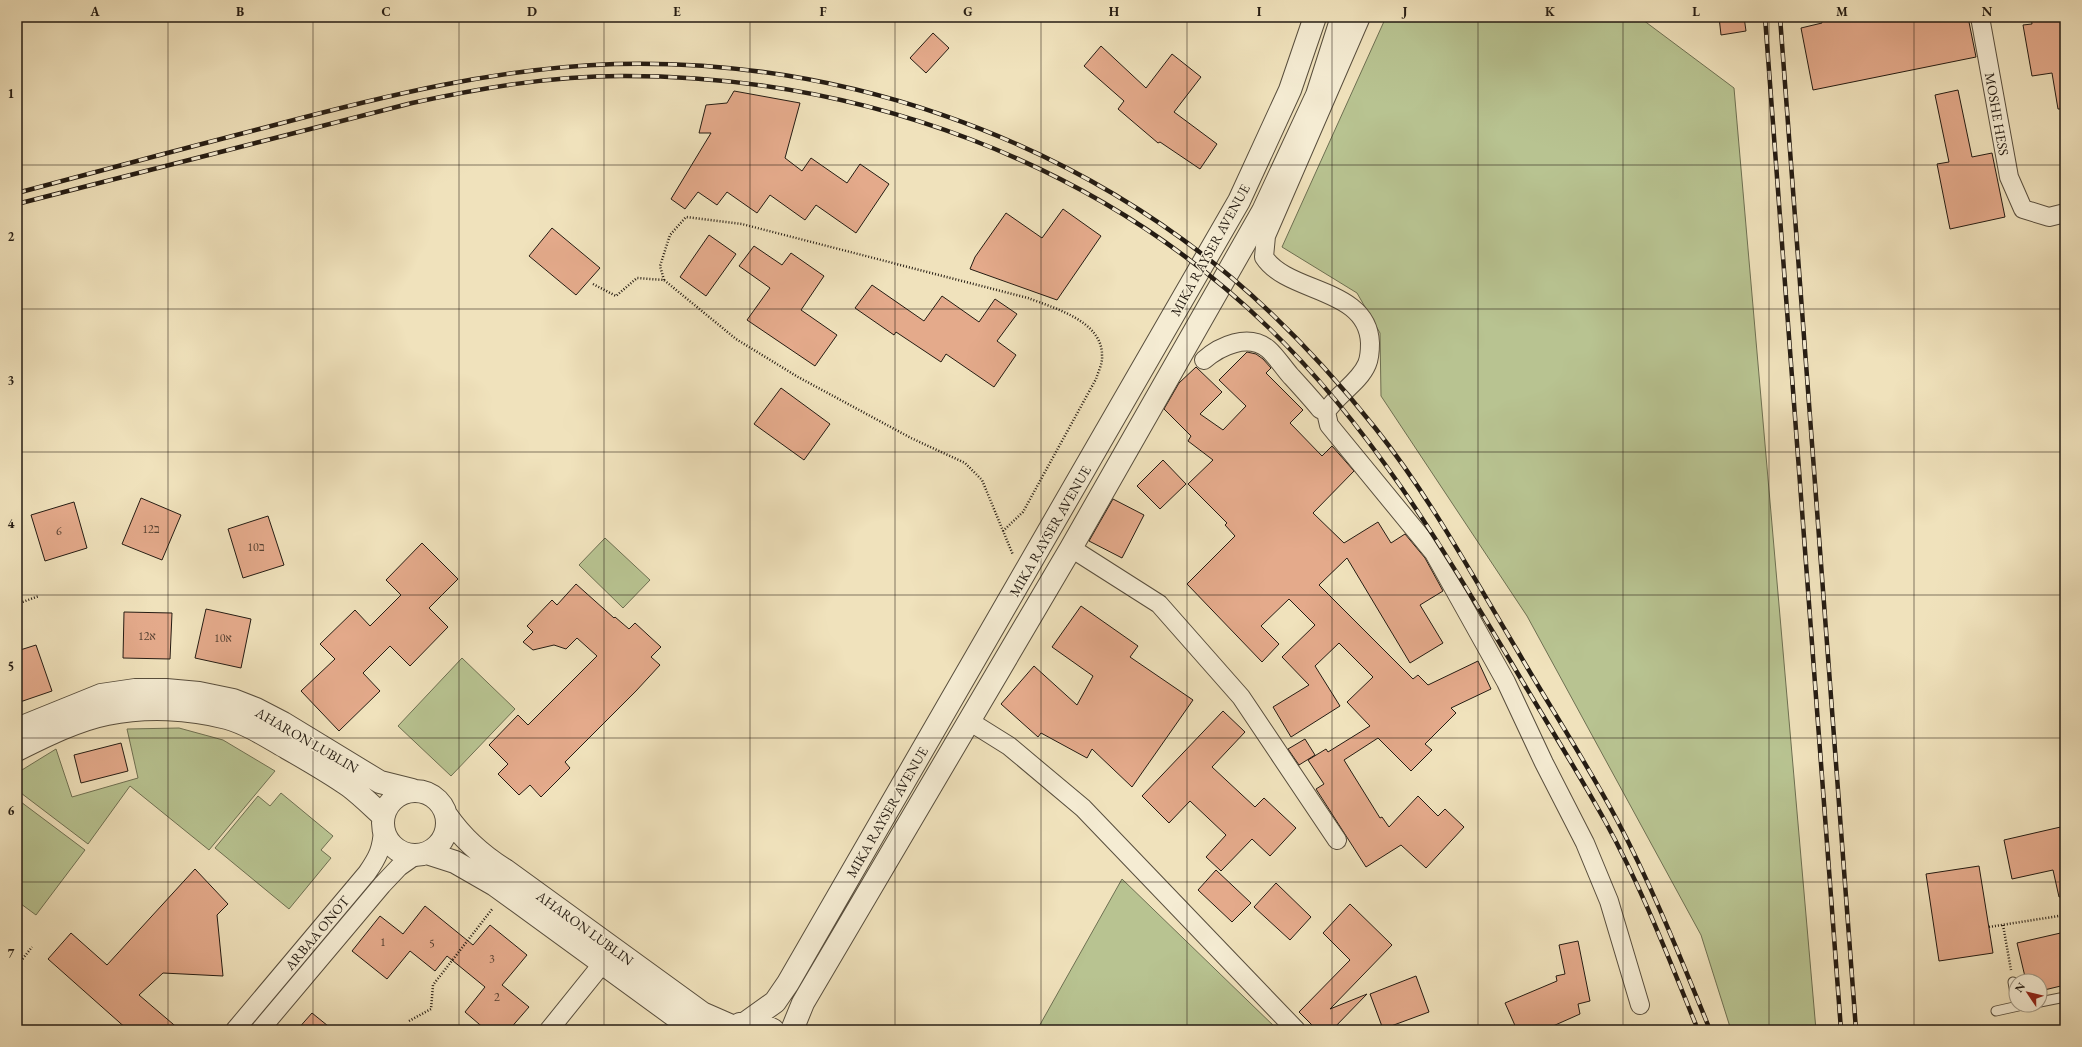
<svg xmlns="http://www.w3.org/2000/svg" width="2082" height="1047" viewBox="0 0 2082 1047" font-family="'EB Garamond','Frank Ruhl Libre',serif">
<style>
.green{fill:#b8c391;stroke:#6e7052}
.building{fill:#e4aa8b;stroke:#251c13}
.lines{fill:none;stroke-linecap:round;stroke-linejoin:round}
.service-casing{stroke:#584e3d;stroke-width:11}
.minor-casing{stroke:#584e3d;stroke-width:20}
.tertiary-casing{stroke:#584e3d;stroke-width:24}
.path{stroke:#251c13;stroke-width:2.5;stroke-dasharray:1 2;stroke-linecap:butt}
.service{stroke:#f5ecd3;stroke-width:9}
.minor{stroke:#f5ecd3;stroke-width:18}
.tertiary{stroke:#f5ecd3;stroke-width:22}
.rail-casing{stroke:#251c13;stroke-width:4.5}
.rail{stroke:#f5ecd3;stroke-width:3;stroke-dasharray:9;stroke-linecap:butt}
.grid{fill:none;stroke:#251c13;stroke-width:1;stroke-opacity:0.55}
.labels{text-anchor:middle;stroke-width:3;stroke-linejoin:round;paint-order:stroke}
.number-label{font-size:12px;fill:#554031}
.street-label{font-size:14px;fill:#251c13;stroke:#f5ecd3}
.neatline{fill:none;stroke:#251c13;stroke-width:1.5}
.grid-label{font-size:13px;text-anchor:middle;font-weight:bold;fill:#251c13}
</style>
<rect width="100%" height="100%" fill="#f0e2bc"/>
<filter id="stains"><feTurbulence type="fractalNoise" baseFrequency=".005" numOctaves="4"/><feColorMatrix values="0 0 0 0 .2 0 0 0 0 .09 0 0 0 0 .02 0 0 0 .5 -.17"/></filter>
<radialGradient id="worn" r=".72"><stop offset=".6" stop-color="#630" stop-opacity="0"/><stop offset="1" stop-color="#630" stop-opacity=".3"/></radialGradient>
<!-- green -->
<path class="green" d="M1386,17H1639L1734,88L1816,1030H1731L1701,935L1527,616L1381,396L1380,333L1357,293L1282,247Z
M605,538L650,580L623,608L579,565Z
M462,658L515,709L451,776L398,726Z
M179,728L223,740L275,771L209,850L130,786L88,844L17,790V773L56,749L72,797L138,778L127,729Z
M281,793L333,836L321,850L331,858L289,909L215,848L258,796L270,806Z
M17,799L85,850L36,915L17,901Z
M1122,879L1278,1030H1037Z"/>
<!-- building -->
<path class="building" d="M1719,17H1744L1746,31L1721,35Z
M1821,17H1968L1976,57L1813,90L1801,28L1822,23Z
M2031,17H2065V109H2058L2052,73L2032,76L2023,25L2032,24Z
M933,33L949,48L926,73L910,58Z
M1101,46L1146,88L1172,54L1201,77L1174,112L1217,144L1200,169L1160,142L1158,143L1118,109L1124,101L1084,66Z
M1958,90L1972,157L1992,153L2005,217L1950,229L1937,164L1949,162L1935,95Z
M734,91L800,103L785,158L802,171L811,158L847,183L860,164L889,184L856,233L816,205L805,220L770,195L757,213L727,192L717,205L698,192L685,209L671,199L711,133H699L706,105L727,103Z
M1063,209L1101,236L1057,300L970,269L975,257L1006,213L1042,238Z
M552,228L600,268L576,295L529,256Z
M709,235L736,254L706,296L680,277Z
M754,246L782,265L791,253L824,276L801,310L837,335L815,366L747,320L770,288L739,266Z
M872,285L924,321L942,296L979,322L995,299L1017,314L997,341L1016,355L994,387L946,354L941,362L896,332L894,335L855,308Z
M1247,352L1256,354L1263,359L1271,368L1266,373L1303,410L1290,423L1322,456L1332,446L1354,471L1313,513L1344,543L1378,522L1391,543L1405,534L1425,558L1443,591L1420,605L1443,643L1410,663L1347,558L1319,585L1413,679L1418,675L1428,685L1478,661L1491,689L1451,708L1456,713L1425,744L1432,750L1411,771L1378,738L1344,760L1380,818L1382,817L1389,827L1418,796L1438,816L1445,809L1464,827L1426,868L1401,845L1366,867L1316,789L1324,784L1308,760L1326,749L1328,752L1370,726L1347,702L1373,677L1339,643L1315,666L1340,706L1291,737L1273,707L1309,685L1282,657L1315,625L1289,599L1261,626L1279,644L1262,662L1187,584L1235,536L1225,525L1227,523L1188,484L1213,460L1188,441L1191,436L1164,409L1179,383L1196,367L1222,392L1200,414L1223,430L1246,406L1219,380Z
M781,388L830,424L804,460L754,424Z
M1163,460L1186,484L1160,509L1137,486Z
M141,498L181,515L162,560L122,544Z
M1113,499L1144,515L1122,558L1089,541Z
M74,502L87,548L45,561L31,515Z
M268,516L284,565L243,578L228,529Z
M422,543L458,579L429,608L448,627L410,666L390,646L363,673L380,691L339,731L301,691L335,659L320,644L355,610L370,626L401,595L386,580Z
M576,584L614,618L615,617L629,629L635,623L661,647L651,657L660,665L636,691L565,762L570,768L541,797L530,785L519,795L498,774L508,764L489,745L518,715L528,725L597,656L577,638L566,649L554,645L533,650L523,642L533,632L527,626L552,600L557,605Z
M1081,606L1138,646L1130,657L1193,700L1132,787L1092,749L1087,758L1041,733L1038,737L1001,704L1034,666L1077,705L1093,676L1052,647Z
M206,609L251,619L241,668L195,658Z
M124,612L172,613L170,659L123,658Z
M36,645L52,691L17,703V651Z
M1223,711L1245,732L1212,767L1255,807L1264,798L1296,828L1270,856L1252,839L1221,871L1206,857L1226,835L1190,801L1169,823L1142,796Z
M1305,739L1315,755L1299,765L1288,749Z
M121,743L128,771L81,783L74,755Z
M2065,826V896L2059,897L2053,870L2012,879L2004,840Z
M1979,866L1993,953L1939,961L1926,874Z
M195,869L228,904L217,915L223,976L163,973L139,995L180,1030H128L48,959L71,933L107,965Z
M1216,870L1251,903L1232,922L1198,890Z
M1276,883L1311,917L1290,940L1254,907Z
M1350,904L1392,945L1330,1009L1367,994L1332,1030H1317L1299,1012L1350,960L1323,933Z
M425,906L473,945L490,925L527,955L502,985L529,1007L509,1030H486L465,1012L485,987L447,956L435,971L410,951L387,979L352,951L380,916L403,934Z
M2065,932V985L2040,991V981H2026L2017,943Z
M1578,941L1590,1001L1578,1004L1580,1014L1544,1030H1517L1505,1003L1557,981L1556,976L1565,974L1559,945Z
M1416,976L1429,1012L1383,1029L1370,994Z
M312,1013L333,1030H297Z"/>
<g class="lines">
<defs>
<path id="service" d="M2013,982L2016,999
M2040,1002L2065,997
M1996,1011L2023,1005"/>
<path id="minor" d="M1361,17L1266,236L1264,257C1288,294 1368,287 1370,343C1370,349 1370,357 1367,364C1359,383 1337,394 1326,412L1329,425L1434,553L1506,682L1544,763L1585,843L1609,901L1640,1005
M1980,17L2009,177L2023,209L2049,217L2065,213
M1204,360C1220,346 1248,333 1268,349C1276,356 1283,367 1290,375C1300,386 1311,398 1320,409L1326,412
M1071,548L1159,604L1241,697L1337,840
M969,721L1009,746L1083,808L1296,1030
M235,1030L367,873C378,857 382,849 383,829
M260,1030L382,885L399,867L416,855
M549,1030L611,953"/>
<path id="tertiary" d="M17,729L101,695L135,690H166L199,693L233,700L256,709L283,723L380,782L412,790
M17,750C45,736 77,720 107,714C146,706 189,708 227,718C248,724 268,737 287,748C308,760 329,772 349,786C361,795 372,806 383,816
M383 823a32 32 0 1 1 64 0a32 32 0 1 1-64 0Z
M447,816C463,839 481,855 505,870L702,1013L734,1027
M427,853L455,862L495,885L694,1030
M747,1022L775,1002L788,983L1239,201L1290,90L1315,17
M740,1024L758,1022L773,1030
M792,1030L803,1003L1071,548L1263,211L1317,95L1342,17"/>
</defs>
<!-- service casing -->
<use href="#service" class="service-casing"/>
<!-- minor casing -->
<use href="#minor" class="minor-casing"/>
<!-- tertiary casing -->
<use href="#tertiary" class="tertiary-casing"/>
<!-- path -->
<path class="path" d="M664,280L660,266L670,235L686,217L742,224L1028,298C1054,308 1102,321 1102,355C1103,363 1098,372 1096,379L1023,512L1003,531
M593,284L616,296L637,278L664,280L736,339L798,377L911,438L965,463L982,480L1013,555
M17,604L39,596
M2003,925L2011,970
M1989,927L2065,915
M17,966L32,947
M409,1021L431,1009L433,985L493,908"/>
<!-- service -->
<use href="#service" class="service"/>
<!-- minor -->
<use href="#minor" class="minor"/>
<!-- tertiary -->
<use href="#tertiary" class="tertiary"/>
<defs>
<path id="rail" d="M1765,17L1841,1030
M1780,17L1856,1030
M17,193C102,170 186,148 271,126C384,96 497,68 615,64C837,58 1062,135 1232,278C1285,323 1333,375 1376,429C1430,497 1472,575 1517,650C1550,707 1586,762 1617,820C1653,888 1681,959 1710,1030
M17,204L412,103C481,88 551,76 621,76C859,75 1097,161 1269,328C1369,425 1440,543 1511,662C1542,715 1575,767 1605,821C1642,888 1669,959 1698,1030"/>
</defs>
<!-- rail casing -->
<use href="#rail" class="rail-casing"/>
<!-- rail -->
<use href="#rail" class="rail"/>
</g>
<!-- grid -->
<path class="grid" d="M168,17V1030M313,17V1030M459,17V1030M604,17V1030M750,17V1030M895,17V1030M1041,17V1030M1187,17V1030M1332,17V1030M1478,17V1030M1623,17V1030M1769,17V1030M1914,17V1030M17,165H2065M17,309H2065M17,452H2065M17,595H2065M17,738H2065M17,882H2065"/>
<g class="labels">
<!-- number labels -->
<g class="number-label">
<text x="151" y="533">12ב</text>
<text x="59" y="535">6</text>
<text x="256" y="551">10ב</text>
<text x="147" y="640">12א</text>
<text x="223" y="642">10א</text>
<text x="383" y="946">1</text>
<text x="432" y="947">5</text>
<text x="492" y="963">3</text>
<text x="497" y="1001">2</text>
</g>
<!-- street labels -->
<g class="street-label">
<text transform="translate(1997 114) rotate(80)" y="5">MOSHE HESS</text>
<text transform="translate(1210 250) rotate(-61)" y="5">MIKA RAYSER AVENUE</text>
<text transform="translate(1050 531) rotate(-60)" y="5">MIKA RAYSER AVENUE</text>
<text transform="translate(307 740) rotate(30)" y="5">AHARON LUBLIN</text>
<text transform="translate(887 812) rotate(-60)" y="5">MIKA RAYSER AVENUE</text>
<text transform="translate(585 928) rotate(36)" y="5">AHARON LUBLIN</text>
<text transform="translate(317 933) rotate(-50)" y="5">ARBAA ONOT</text>
</g>
</g>
<!-- margin -->
<rect width="2082" height="1047" fill="none" stroke="#f0e2bc" stroke-width="44"/>
<!-- north arrow -->
<g transform="translate(2028 993) rotate(305)"><circle r="19" fill="#f5ecd3" stroke="#a29986"/>
<path d="M0-3L7 15L0 10L-7 15Z" fill="#8f2418"/>
<text y="-6" font-size="11" font-weight="bold" text-anchor="middle" fill="#251c13">N</text>
</g>
<rect x="22" y="22" width="2038" height="1003" class="neatline"/>
<g class="grid-label">
<text x="95" y="16">A</text>
<text x="240" y="16">B</text>
<text x="386" y="16">C</text>
<text x="532" y="16">D</text>
<text x="677" y="16">E</text>
<text x="823" y="16">F</text>
<text x="968" y="16">G</text>
<text x="1114" y="16">H</text>
<text x="1259" y="16">I</text>
<text x="1405" y="16">J</text>
<text x="1550" y="16">K</text>
<text x="1696" y="16">L</text>
<text x="1842" y="16">M</text>
<text x="1987" y="16">N</text>
<text x="11" y="98">1</text>
<text x="11" y="241">2</text>
<text x="11" y="385">3</text>
<text x="11" y="528">4</text>
<text x="11" y="671">5</text>
<text x="11" y="815">6</text>
<text x="11" y="958">7</text>
</g>
<rect width="100%" height="100%" filter="url(#stains)"/>
<rect width="100%" height="100%" fill="url(#worn)"/>
</svg>
